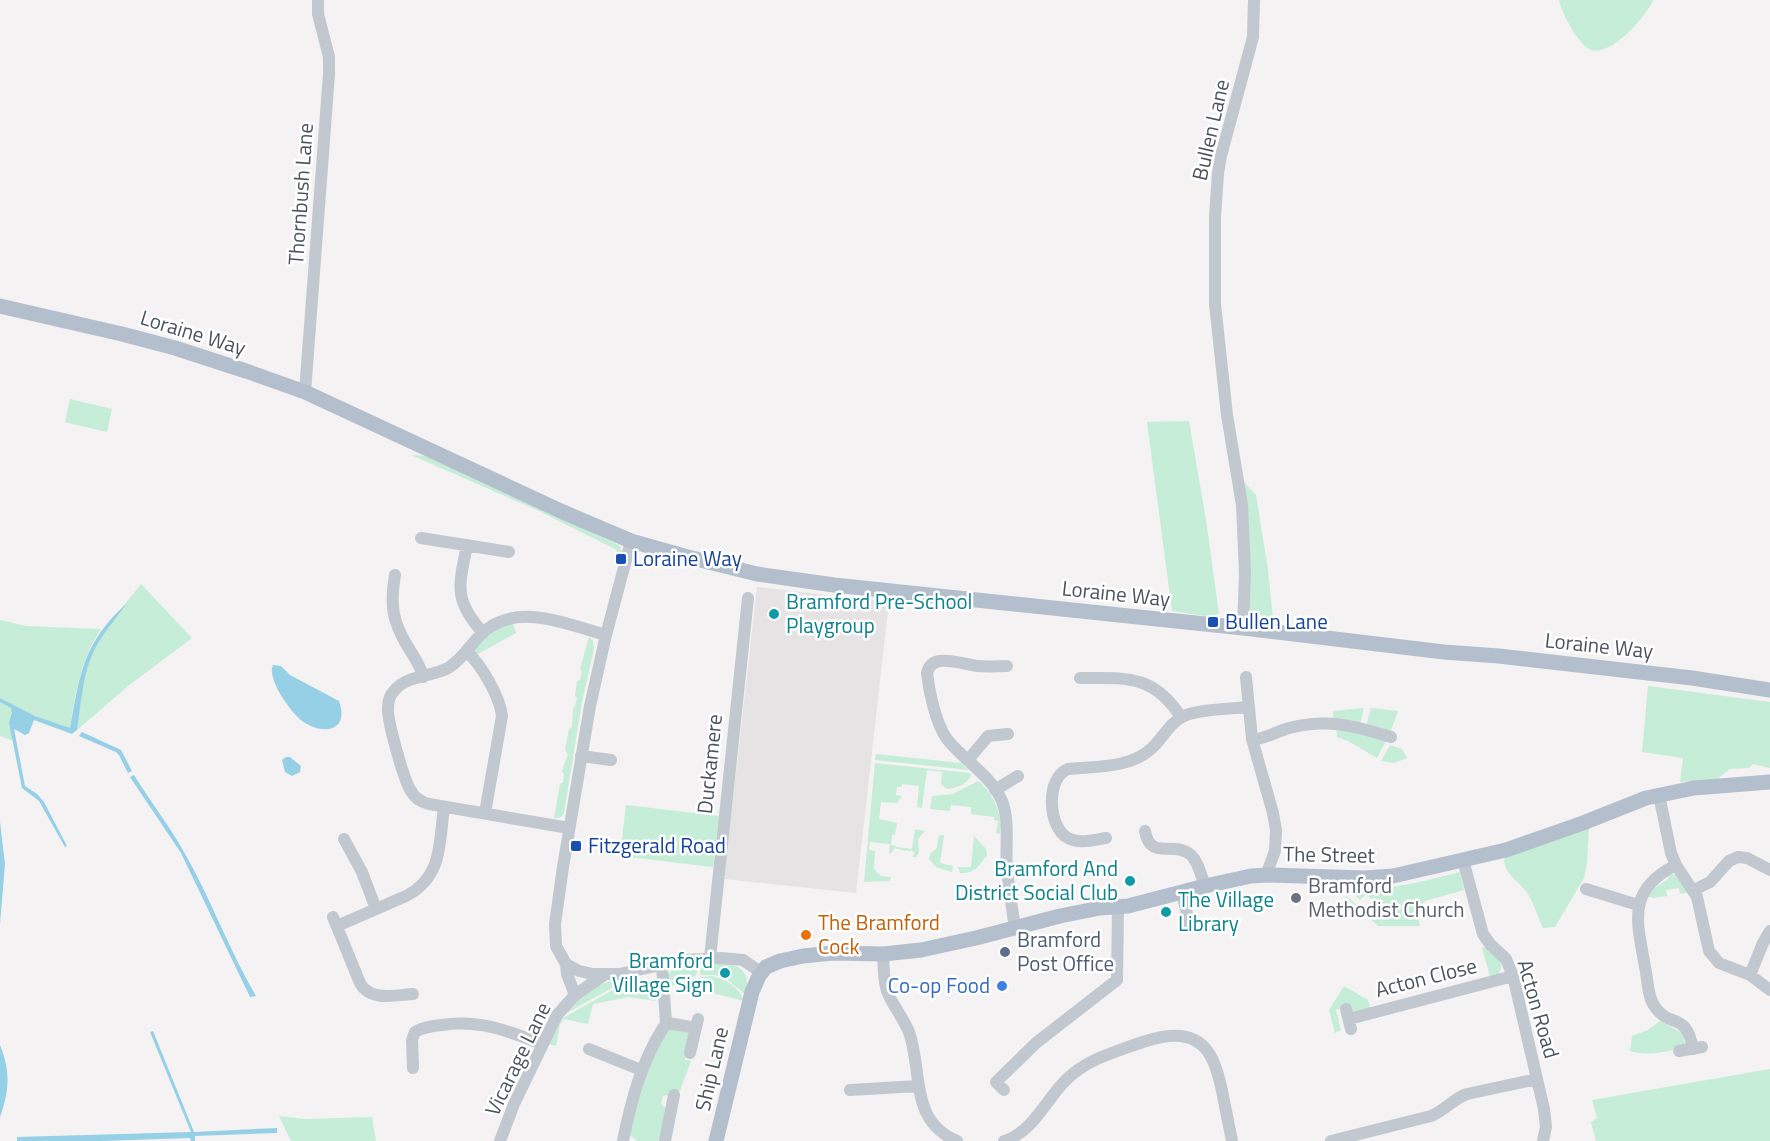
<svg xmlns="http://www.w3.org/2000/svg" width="1770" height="1141" viewBox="0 0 1770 1141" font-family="'Titillium Web',sans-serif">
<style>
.education{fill:#e5e3e3}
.green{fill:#c5edd7}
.water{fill:#95d0e6}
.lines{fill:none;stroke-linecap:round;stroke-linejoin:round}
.minor{stroke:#c1c8cf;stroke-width:12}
.major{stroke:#b4bfce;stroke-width:15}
.transit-dot{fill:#1a4fb4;stroke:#fff;stroke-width:2}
.culture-dot{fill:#0f9aa8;stroke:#fff;stroke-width:2}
.worship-dot{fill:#6b7280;stroke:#fff;stroke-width:2}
.food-dot{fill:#e8710a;stroke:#fff;stroke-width:2}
.service-dot{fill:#5c6f8a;stroke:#fff;stroke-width:2}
.shop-dot{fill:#3f7fe0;stroke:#fff;stroke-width:2}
.labels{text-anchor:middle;stroke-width:5;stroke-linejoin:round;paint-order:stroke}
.street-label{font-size:21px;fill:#4b545e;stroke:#fff}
.transit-label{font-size:21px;fill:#164399;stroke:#fff;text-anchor:start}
.culture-label{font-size:21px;fill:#0d838f;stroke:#fff;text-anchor:start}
.worship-label{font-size:21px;fill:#5b616d;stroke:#fff;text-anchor:start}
.food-label{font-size:21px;fill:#c56008;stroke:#fff;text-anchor:start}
.service-label{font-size:21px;fill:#4e5e75;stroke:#fff;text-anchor:start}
.shop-label{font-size:21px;fill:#366cbe;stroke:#fff;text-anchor:end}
</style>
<rect width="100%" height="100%" fill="#f4f2f2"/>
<!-- education -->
<path class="education" d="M757,587L889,602L856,893L724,879Z"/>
<!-- green -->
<path class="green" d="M1559,0H1653C1646,17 1612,56 1591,50C1579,46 1561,12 1559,0Z
M70,399L112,409L107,432L65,422Z
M1189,421L1206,520L1219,614L1205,616L1172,611L1147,422Z
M411,455L426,456L619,545L622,552L621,565L617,551L615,549L539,511Z
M1243,481L1256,495L1268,570L1273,619L1266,618L1248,609Z
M141,584L192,638L128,686L77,730C80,711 81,689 86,670C95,638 121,610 141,584Z
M0,620L26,626L101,629C81,659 75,694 70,729L35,716L0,698Z
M512,621L516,633L476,655L474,651L484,636Z
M589,637L593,641L594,649L582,702L564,813L561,817L554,819L560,784L563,782L564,774L562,771L568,754L565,750L569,729L572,727L573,708L575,706L577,698L575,695L577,681L580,680L582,672L580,669Z
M1648,686L1770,702V768C1763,767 1759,765 1753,764L1749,768L1730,769L1717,779L1680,782L1683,758L1642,752Z
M0,702L11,708L13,712L9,723L13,741L0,736Z
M1364,708L1360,724L1333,721V711Z
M1371,708L1398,711L1390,733L1366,726Z
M1336,726L1386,741L1377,758L1348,741L1337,737Z
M1390,745L1402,749L1407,758L1394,763L1381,761Z
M876,754L961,763L969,770L875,760Z
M875,763L969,773L971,775C967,785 957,788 947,789L941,784L942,772L927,770L922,808L917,807L919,786L902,784V787H897L896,795L902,796L897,803L881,802L879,819L897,823L895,835H892L891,845L896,846V847L912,849L915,829L925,831L918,839L919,853L916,857H912L915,853L911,850L910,852L907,850L905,851L895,848L891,853H889L890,844L870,842L869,850L875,851L874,869L881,876L891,877L890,881L864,882Z
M978,781C993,793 1003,814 1000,834L996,833L998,821L994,820V817L971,814V807L951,805L950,811L930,809L932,796L953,794Z
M626,805L719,816L713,867L620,856Z
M1589,826L1587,863L1584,878L1555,927L1543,928C1538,918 1535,906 1529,896C1522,882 1500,873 1505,855Z
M940,835H944L940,863L953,866L952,872L936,867L929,859L930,854L937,848L938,838Z
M974,836L986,849L987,855C979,866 974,874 960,873L958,867H971Z
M1460,872L1464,890L1425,901L1417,912L1420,926H1378L1345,897L1346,896L1371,917L1380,907L1366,894L1360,900L1348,889V886C1357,886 1367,888 1376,888C1404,887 1432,879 1460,872Z
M1672,874L1675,875L1688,892L1680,894L1679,888L1666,890L1667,896L1654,898L1648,897L1652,890L1668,879L1669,876Z
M1486,947C1495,955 1506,961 1499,974L1490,977L1482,948Z
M700,963L697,973L694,977L668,980L669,974L674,967Z
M701,964C725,964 754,960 746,995L724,977L715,975H700Z
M710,976C725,978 739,987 744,1001L688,987L670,985V982Z
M621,977L626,980L565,1014L578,997L592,988Z
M636,981L659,983L658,995L656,997L655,1001L629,997L593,1004L588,1024L564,1019L560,1025L556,1046L548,1044L563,1018L627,982Z
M1344,986L1368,1000L1371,1010L1355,1013L1348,1006L1336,1010L1341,1030L1335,1033L1329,1010Z
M1660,1021L1682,1033L1685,1044C1674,1053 1643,1056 1630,1051L1632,1036L1648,1030Z
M672,1028L688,1031L689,1037L685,1060L691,1061L679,1093L663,1096L661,1104L667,1109L661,1138L658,1141H637L630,1135L640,1085L667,1031Z
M1770,1069V1141H1596L1591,1122L1597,1118L1592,1100Z
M279,1116L305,1119L372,1117L376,1141H291Z"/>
<!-- water -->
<path class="water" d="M127,603C115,620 100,636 92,655C82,678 81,706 77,730L72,734L34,720L29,733L25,735L14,729L25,786L37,794L44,802L67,846L65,847L39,801L22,788L9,723L12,712L11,708L0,702V698L35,716L70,728C80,673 83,643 127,603Z
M273,665L281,666L290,675L339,701C349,729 327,736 305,723C293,716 266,679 273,665Z
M82,732L121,750L132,771L128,773L119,755L116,752L79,736Z
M286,757H290L301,766L300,772L292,776L285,772L282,760Z
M134,775C150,801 169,825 184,852C211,899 229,950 256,996L250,997L181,853L130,777Z
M0,822L5,864L0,924Z
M153,1031L194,1132L277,1128V1133L195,1136V1141H191L190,1138L102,1141H17V1137L191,1132L150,1032Z
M0,1045C11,1072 9,1091 0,1117Z"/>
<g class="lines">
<!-- minor -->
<path class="minor" d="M305,392L329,74V57L318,14V0
M421,538L509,552
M631,541L606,635L590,706L563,867L555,924L556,946L566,964L579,971L593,974H619L684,960L721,958L743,960L762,973
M467,545C459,586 453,599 483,633
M395,575C390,605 392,621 408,647C414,657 421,666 423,677
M1243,628L1245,573L1242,505L1227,415L1215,304V217L1218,173L1221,156L1253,37L1254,0
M467,652C481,664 500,697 502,716L485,813
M1007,666C997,666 988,667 978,666C963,665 932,651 927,673C929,692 936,724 947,739C963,760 991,775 1002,801C1010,822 1005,847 1007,869C1009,889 1012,908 1015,928
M1246,677L1252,739L1273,813L1276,830L1275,851L1269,867L1268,875
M1080,678C1126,678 1153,674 1181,717
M1253,740C1266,738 1276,732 1289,728C1327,718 1355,726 1391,737
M581,756L611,760
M968,760L988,736L1008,734
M995,790L1018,776
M1659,795L1671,853L1676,865L1697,897L1709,951L1719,963L1750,975L1770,990
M569,828L429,804C421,802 415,799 411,791C404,781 387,720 388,708C388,702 390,695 394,691C406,675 432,677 448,668C465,658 472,640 487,629C522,603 569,625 606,635
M1145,831C1150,861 1174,840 1191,855C1199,863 1201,876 1205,886
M1106,838C1094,840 1079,844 1068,838C1048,828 1045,778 1068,769C1095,766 1130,769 1152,748C1163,738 1170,722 1184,716C1199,709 1231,709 1248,707
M344,839L362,872L376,909
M1463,860L1483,934L1490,944L1506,959L1513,976L1544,1109L1546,1127L1543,1141
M1676,865C1626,890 1637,921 1645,967C1648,980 1647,996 1655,1007C1671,1029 1686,1011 1693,1049
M1586,889L1638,905
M1694,890L1710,882L1729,861L1738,857L1747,858L1770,870
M1182,893L1190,926
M333,917L360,983C370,1002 396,995 413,994
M337,926L406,896C443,877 439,843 444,807
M883,954C884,966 883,979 887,991C892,1005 903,1017 909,1032C923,1072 909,1121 957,1141
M710,958L748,598
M566,964L567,974L575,995
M662,964L666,1023
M1750,975L1763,943L1770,931
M1346,1009L1351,1029
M1349,1019L1513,976
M589,1049L641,1070
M1679,1051L1702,1047
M690,1053L698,1019
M413,1068L412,1040L415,1032C423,1027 433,1026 442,1025C478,1019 509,1031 542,1044
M850,1090L918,1086
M1004,1090L996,1082L1036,1043L1117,980L1118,907
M500,1141L514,1104L557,1015L575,995L604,975
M623,1141C631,1101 641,1063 663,1028L668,1023L696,1028
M665,1141L674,1095
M1004,1141C1032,1133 1046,1100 1065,1081C1084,1061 1109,1054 1134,1045C1145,1041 1157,1037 1169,1036C1209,1032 1217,1065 1223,1096C1226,1111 1229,1126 1232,1141
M1331,1141L1431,1116C1444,1111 1453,1099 1467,1094L1537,1079"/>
<!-- major -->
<path class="major" d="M0,306L122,334L175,348L246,371L305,392L563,512L631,541L684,556L757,574L834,585L1243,628L1444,652L1499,656L1692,678L1770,690
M716,1141L752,992L759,976L766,967L780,961L803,956L833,953L883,954L921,950L976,938L1060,916L1100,908L1128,906L1205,886L1251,876L1268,875L1365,878L1393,876L1506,850L1583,823L1646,798L1694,788L1770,782"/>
</g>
<!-- markers -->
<g class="transit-dot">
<rect x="615" y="553" width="12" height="12" rx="3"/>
<rect x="1207" y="616" width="12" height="12" rx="3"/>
<rect x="570" y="840" width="12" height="12" rx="3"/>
</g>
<g class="culture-dot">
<circle cx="774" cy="614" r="6"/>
<circle cx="1130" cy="881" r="6"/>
<circle cx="1166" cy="912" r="6"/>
<circle cx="725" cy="973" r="6"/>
</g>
<circle class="worship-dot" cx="1296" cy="898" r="6"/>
<circle class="food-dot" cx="806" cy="935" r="6"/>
<circle class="service-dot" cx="1005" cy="952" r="6"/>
<circle class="shop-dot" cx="1002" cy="986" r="6"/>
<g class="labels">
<!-- street labels -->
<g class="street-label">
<text transform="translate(1211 130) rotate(-77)" y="7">Bullen Lane</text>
<text transform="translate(301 194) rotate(-86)" y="7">Thornbush Lane</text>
<text transform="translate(193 333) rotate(17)" y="7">Loraine Way</text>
<text transform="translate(1116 594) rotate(6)" y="7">Loraine Way</text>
<text transform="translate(1599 646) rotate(6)" y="7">Loraine Way</text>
<text transform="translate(710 764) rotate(-84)" y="7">Duckamere</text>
<text transform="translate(1329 855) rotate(1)" y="7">The Street</text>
<text transform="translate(1426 978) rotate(-14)" y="7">Acton Close</text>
<text transform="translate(1538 1009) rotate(74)" y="7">Acton Road</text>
<text transform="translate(518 1059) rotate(-64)" y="7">Vicarage Lane</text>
<text transform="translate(712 1069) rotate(-77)" y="7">Ship Lane</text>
</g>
<!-- transit labels -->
<g class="transit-label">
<text x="633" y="566">Loraine Way</text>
<text x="1225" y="629">Bullen Lane</text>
<text x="588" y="853">Fitzgerald Road</text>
</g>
<!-- culture labels -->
<g class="culture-label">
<text x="786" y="609">Bramford Pre-School<tspan x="786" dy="24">Playgroup</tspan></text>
<text x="1118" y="876" text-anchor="end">Bramford And<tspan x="1118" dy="24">District Social Club</tspan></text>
<text x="1178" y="907">The Village<tspan x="1178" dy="24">Library</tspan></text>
<text x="713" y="968" text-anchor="end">Bramford<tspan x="713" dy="24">Village Sign</tspan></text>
</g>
<!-- worship labels -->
<g class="worship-label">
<text x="1308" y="893">Bramford<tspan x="1308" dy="24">Methodist Church</tspan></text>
</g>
<!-- food labels -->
<g class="food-label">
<text x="818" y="930">The Bramford<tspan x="818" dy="24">Cock</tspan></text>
</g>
<!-- service labels -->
<g class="service-label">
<text x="1017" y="947">Bramford<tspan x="1017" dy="24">Post Office</tspan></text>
</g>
<!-- shop labels -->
<g class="shop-label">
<text x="990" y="993">Co-op Food</text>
</g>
</g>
</svg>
